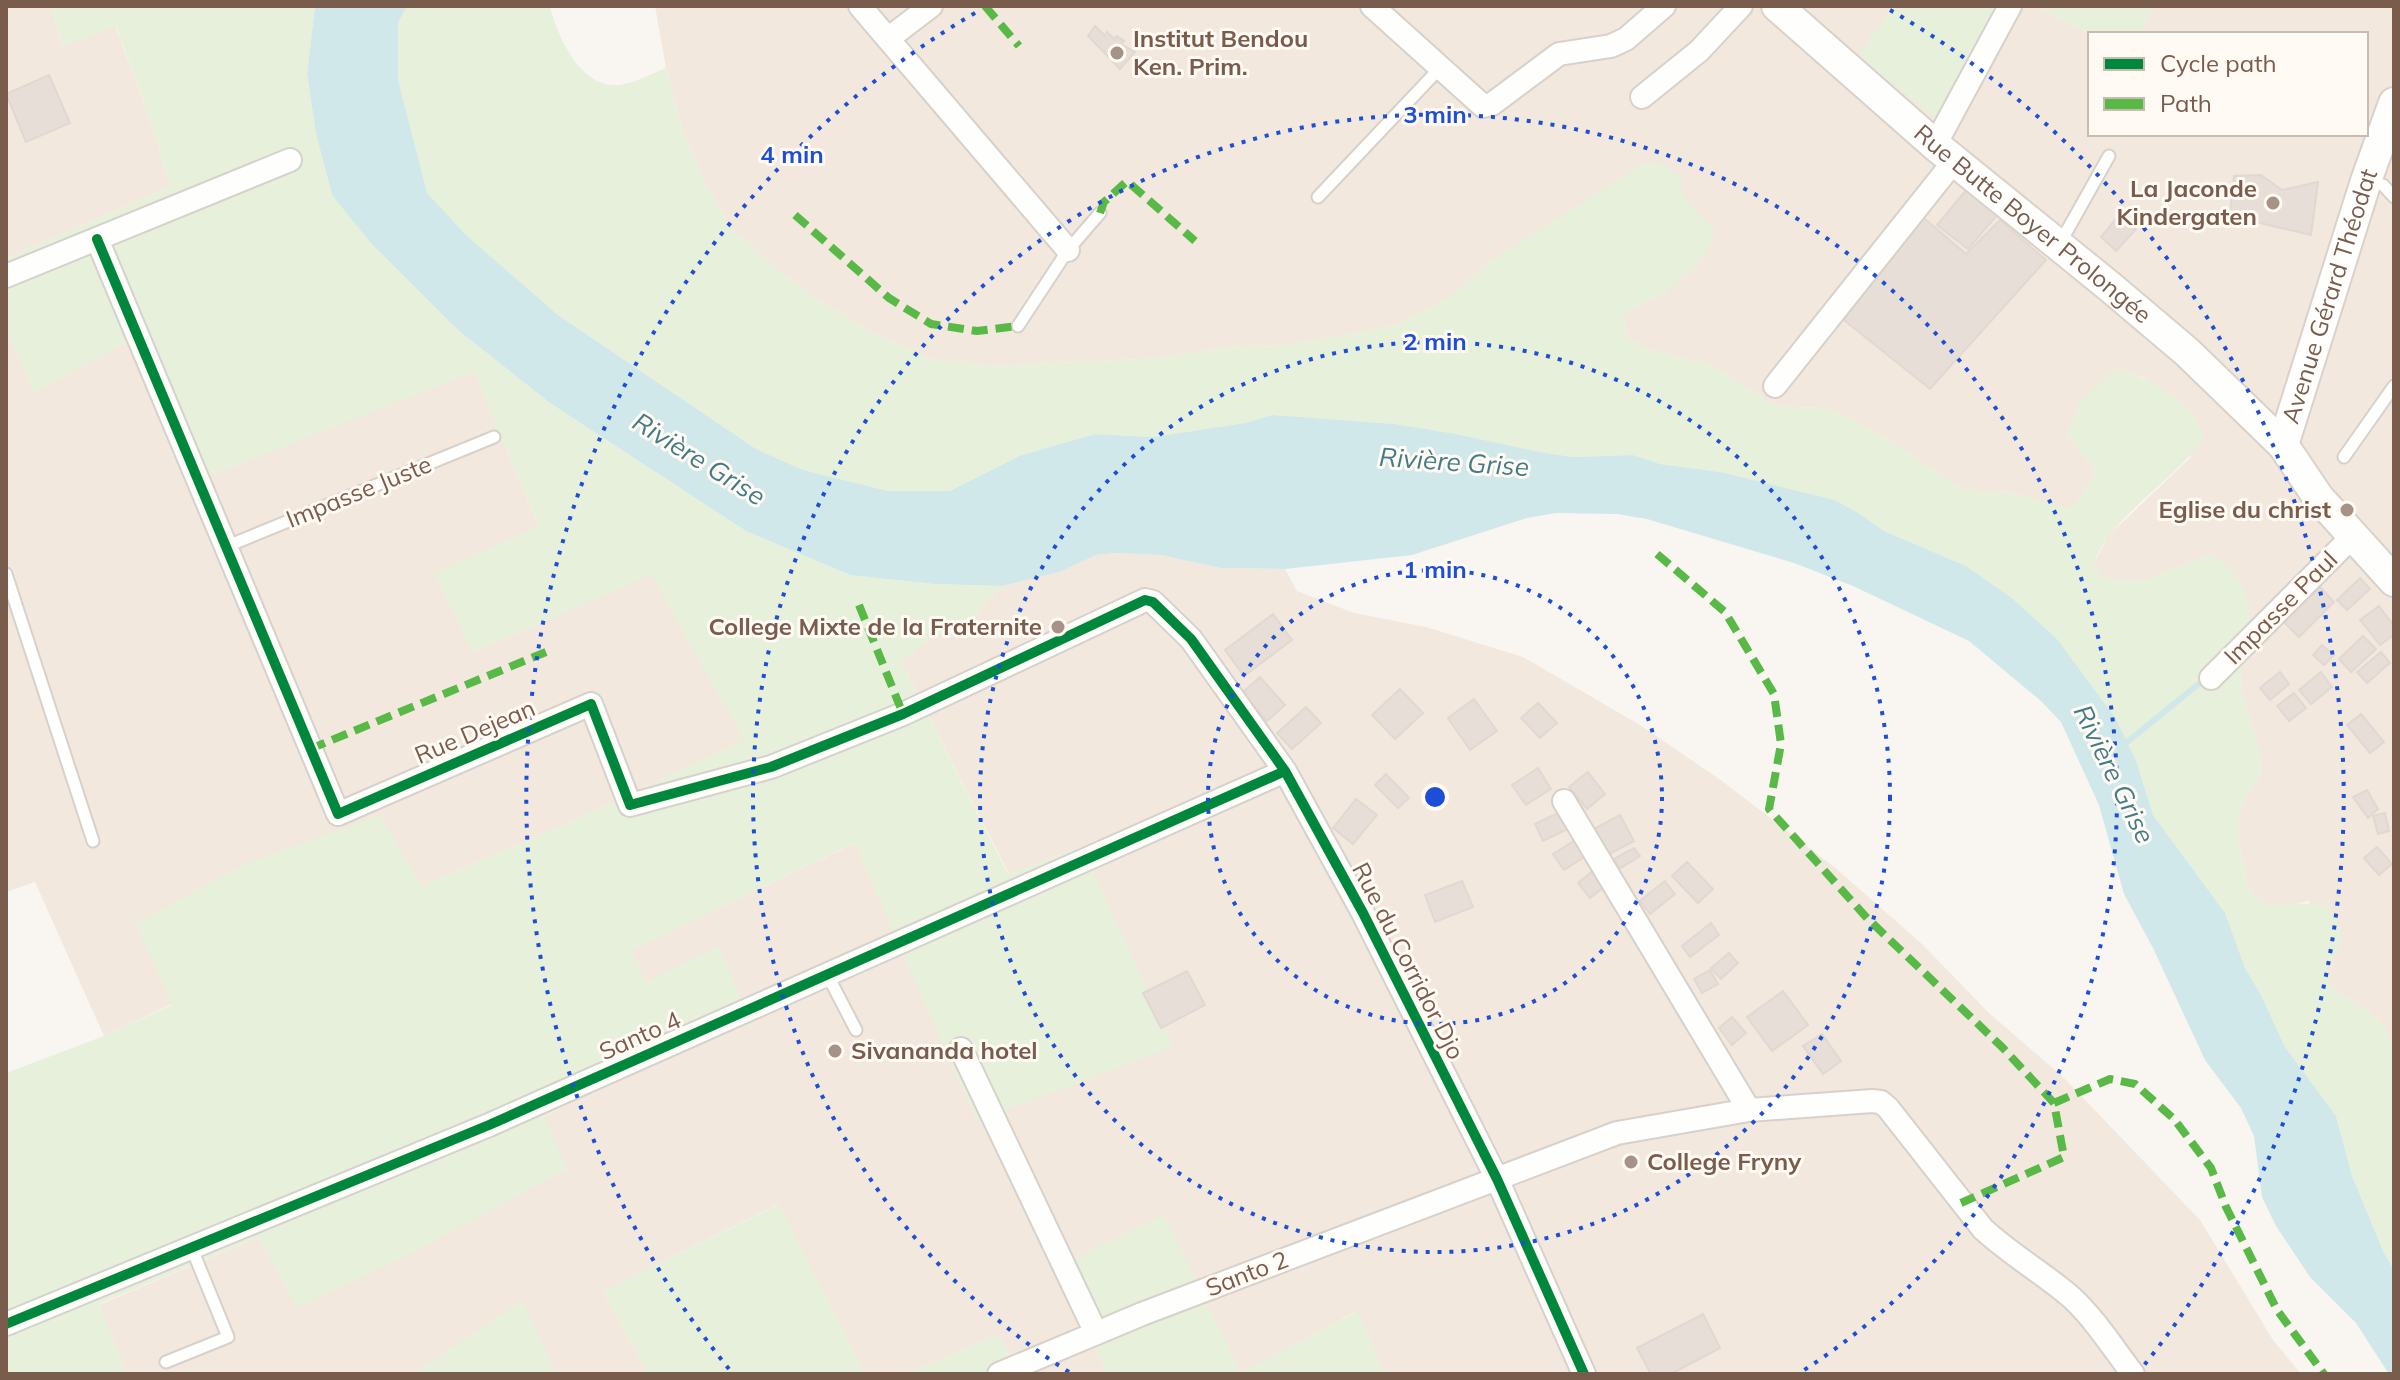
<svg xmlns="http://www.w3.org/2000/svg" width="2400" height="1380" viewBox="0 0 2400 1380" font-family="Mulish,sans-serif">
<style>
.residential{fill:#f2e8de}
.green{fill:#e7f0db}
.water{fill:#d0e8ea}
.lines{fill:none;stroke-linecap:round;stroke-linejoin:round}
.stream{stroke:#d0e8ea;stroke-width:6}
.building{fill:#e6ded7;stroke:#e2d8d2;stroke-width:2}
.lane-casing{stroke:#d7d1cb;stroke-width:15}
.street-casing{stroke:#d7d1cb;stroke-width:26}
.secondary-casing{stroke:#d9d2cb;stroke-width:34}
.lane{stroke:#fefefd;stroke-width:11}
.street{stroke:#fefefd;stroke-width:22}
.secondary{stroke:#fefefd;stroke-width:30}
.quiet{stroke:#58b947;stroke-width:8;stroke-dasharray:16 8;stroke-linecap:butt}
.cycleway-casing{stroke:#fffaf3;stroke-width:15}
.cycleway{stroke:#00873e;stroke-width:10}
.ring{fill:none;stroke:#1d4ed8;stroke-width:4;stroke-dasharray:4 8}
.poi-dot{fill:#a69286;stroke:#fffaf3;stroke-width:3}
.labels{text-anchor:middle;stroke-width:6;stroke-linejoin:round;paint-order:stroke}
.poi-label{font-size:24px;font-weight:bold;fill:#7a5c4d;stroke:#fffaf3;text-anchor:start}
.street-label{font-size:24px;fill:#7a5c4d;stroke:#fffaf3}
.water-label{font-size:26px;font-style:italic;fill:#437c86;stroke:#fffaf3}
.centre{fill:#1d4ed8;stroke:#fffaf3;stroke-width:4}
.ring-label{font-size:24px;text-anchor:middle;font-weight:bold;fill:#1d4ed8;stroke:#fffaf3;stroke-width:6;stroke-linejoin:round;paint-order:stroke}
</style>
<rect width="100%" height="100%" fill="#f9f5f0"/>
<!-- residential -->
<path class="residential" d="M6,6H51L62,47L115,25L154,131L170,187L6,258Z
M655,6H1893L1859,56L2020,6H2036L2091,34L2090,134H2366V34H2141L2153,6H2394V1053L2384,1025L2368,1011L2331,988L2309,901L2287,905L2264,904L2248,889L2239,844L2238,820L2243,802L2261,775L2260,755L2242,692L2241,669L2209,554L2148,580L2125,581L2102,577L2093,565L2109,535L2191,457L2179,402L2142,377L2120,369L2067,436L2095,470L2085,491L2070,509L2005,491L1982,493L1959,487L1886,438L1842,414L1821,408L1775,406L1712,365L1645,349L1627,337L1623,315L1642,303L1663,295L1710,249L1492,260L1448,298L1396,326L1279,346L1220,348L1161,358L990,366L930,359L875,334L817,299L775,268L734,231L704,182L682,128L666,68Z
M6,329L34,392L142,334L206,477L474,371L539,527L473,652L651,574L745,740L577,819L422,886L104,1036L35,882L6,892Z
M1115,553L1161,555L1220,568L1285,569L1297,591L1354,613L1426,627L1523,657L1640,725L1722,781L1833,866L1922,944L1989,1013L2063,1077L2200,1220L2273,1340L2301,1374H1380L1384,1373L1357,1311L1241,1374L1054,1268L1108,1374H1019L999,1335L906,1374H865L778,1204L603,1292L648,1374H557L522,1302L413,1374H127L99,1305L259,1237L297,1307L567,1169L543,1118L624,1071L646,982L631,950L855,843L977,1121L1082,847L1009,874L901,662L930,638L973,618L1002,586L1060,572L1096,555Z"/>
<!-- green -->
<path class="green" d="M51,6H315L307,74L316,134L332,195L459,331L550,403L746,531L850,575L934,584L1002,586L973,618L930,638L901,662L1008,874L1082,846L1173,1047L977,1121L854,843L632,950L646,982L719,946L752,1024L624,1071L544,1117L567,1169L416,1251L297,1308L259,1237L99,1304L127,1374H6V1073L104,1036L172,1005L136,924L240,866L380,815L422,886L577,819L744,740L651,575L472,652L434,573L539,526L474,372L206,477L142,334L34,393L6,329V258L170,187L154,131L116,26L62,47Z
M407,6H550C557,36 581,89 619,85C635,83 651,74 666,68L682,128L704,182L734,231L775,268L817,299L875,334L930,359L990,366L1161,358L1220,348L1279,346L1396,326L1448,298L1492,260L1646,162L1667,165L1680,177L1684,199L1714,228L1710,249L1696,266L1663,295L1642,303L1623,315L1627,337L1645,349L1712,365L1775,406L1821,408L1842,414L1886,438L1959,487L1982,493L2004,491L2070,508L2085,491L2095,470L2067,436C2075,403 2091,385 2121,369C2146,378 2175,394 2193,415C2198,421 2201,431 2204,439C2173,481 2109,518 2093,565L2103,577L2125,581L2148,580L2209,554C2252,577 2250,611 2253,655L2241,669L2242,692L2260,754L2261,775L2243,802L2238,820L2239,844L2248,889L2264,904C2288,905 2307,901 2330,907L2339,926L2341,948L2327,966L2331,988L2368,1011L2384,1025L2394,1053V1271L2384,1253L2352,1176L2336,1116L2285,1047L2261,995L2245,968L2225,913L2153,815L2143,789L2057,639L2012,598L1966,566L1884,531L1860,514L1720,472L1660,464L1633,455L1574,457L1545,453L1456,434L1395,424L1273,415L1245,423L1153,437L1095,434L1019,456L950,491H888L803,470L756,449L558,315L466,235L426,193L398,80V23Z
M1893,6H2020L1941,122L1858,56Z
M2036,6H2153L2141,34H2091Z
M779,1204L865,1374H648L603,1292Z
M1164,1215L1241,1373L1358,1311L1384,1372L1380,1374H1108L1054,1268Z
M522,1301L557,1374H413Z
M999,1335L1019,1374H906Z"/>
<!-- water -->
<path class="water" d="M315,6H407L398,23V80L427,193L466,235L558,315L756,449L803,470L888,491H950L1019,456L1095,434L1153,437L1245,423L1273,415L1395,424L1456,434L1545,453L1574,457L1633,455L1660,464L1720,472L1834,500L1860,514L1884,531L1966,566L2012,598L2057,639L2116,719L2136,761L2153,815L2225,913L2245,968L2261,995L2285,1047L2336,1116L2352,1176L2384,1253L2394,1271V1374H2389L2356,1323L2310,1277L2276,1226L2262,1197L2254,1136L2241,1108L2205,1060L2153,948L2124,894L2099,805L2061,722L2041,701L1969,641L1853,586L1794,563L1647,519L1617,514L1556,513L1527,518L1412,555L1285,569L1220,568L1161,555L1115,553L1096,555L1060,572L1002,586L934,584L850,575L746,531L550,403L459,331L371,243L332,195L316,134L307,74Z"/>
<g class="lines">
<!-- stream -->
<path class="stream" d="M2121,747L2206,678"/>
</g>
<!-- building -->
<path class="building" d="M1095,26L1105,36L1107,32L1114,39L1117,36L1124,41L1121,44L1135,52L1120,69L1088,36Z
M49,75L70,123L26,142L6,94Z
M2261,175L2282,190L2318,182L2311,235L2230,216L2234,176Z
M1968,188L1999,213L1968,249L1937,225Z
M1918,213L1966,254L2000,220L2046,260L1930,389L1839,316Z
M2120,214L2136,229L2116,251L2101,237Z
M2360,578L2370,589L2347,610L2337,600Z
M2320,587L2334,602L2299,637L2284,622Z
M2379,606L2394,626V635L2380,645L2360,620Z
M1273,614L1292,640L1244,676L1225,650Z
M2363,636L2376,649L2351,672L2339,659Z
M2322,645L2334,655L2324,665L2313,655Z
M2381,652L2390,663L2367,683L2357,672Z
M2280,672L2289,684L2270,700L2260,688Z
M2321,672L2332,687L2311,704L2299,690Z
M1260,677L1285,705L1267,721L1242,693Z
M1400,689L1423,713L1395,739L1372,715Z
M2294,693L2306,708L2289,721L2277,706Z
M1474,699L1497,731L1470,750L1448,718Z
M1538,703L1557,723L1540,738L1521,718Z
M1306,707L1321,723L1292,749L1277,733Z
M2361,714L2384,742L2370,753L2347,725Z
M1538,768L1551,789L1526,805L1512,785Z
M1588,772L1605,794L1587,809L1569,787Z
M1386,774L1409,798L1398,808L1375,785Z
M2367,790L2378,809L2368,818L2353,797Z
M1356,799L1377,815L1353,844L1333,828Z
M1564,810L1572,827L1543,841L1535,824Z
M2385,813L2389,831L2378,834L2373,816Z
M1620,815L1634,841L1608,855L1594,829Z
M1580,837L1591,853L1564,870L1553,854Z
M2377,847L2392,864L2379,875L2364,858Z
M1634,848L1640,856L1619,869L1614,859Z
M1687,862L1713,889L1698,903L1672,876Z
M1593,871L1605,886L1590,898L1578,883Z
M1462,881L1473,907L1435,922L1425,895Z
M1665,881L1675,894L1650,914L1640,901Z
M1711,923L1719,935L1690,957L1682,946Z
M1729,953L1738,963L1721,979L1711,968Z
M1710,970L1718,984L1702,993L1694,979Z
M1187,971L1205,1005L1161,1028L1143,993Z
M1783,991L1808,1025L1772,1051L1747,1017Z
M1732,1017L1746,1033L1732,1045L1719,1028Z
M1822,1034L1841,1061L1823,1074L1803,1046Z
M1703,1314L1720,1348L1671,1374H1651L1637,1348Z"/>
<g class="lines">
<defs>
<path id="lane" d="M2367,181L2383,185L2394,197
M1318,197L1440,68
M2059,245L2109,156
M1018,326L1068,250L1100,213
M2344,457L2394,386
M225,547L494,437
M6,574L93,841
M827,974L856,1030
M166,1362L228,1337L192,1249"/>
<path id="street" d="M860,6L1068,250
M1372,6L1483,106L1492,104L1559,54L1611,46L1626,39L1664,6
M889,38L931,6
M1642,97L1699,51L1741,6
M1935,145L2010,6
M97,239L338,814L591,704L630,805L771,767L903,714L1145,600L1153,602L1191,639L1285,771L1363,913L1497,1179L1584,1374
M6,276L290,160
M1775,386L1955,160
M2211,678L2352,537
M1564,801L1749,1110
M961,1049L1096,1333
M6,1324L489,1125L1285,771
M999,1374L1142,1314L1617,1133L1749,1110L1872,1101L1881,1102L1888,1108L1983,1229C2010,1254 2043,1273 2071,1297C2095,1319 2113,1348 2133,1374"/>
<g id="secondary">
<path id="s1" d="M1777,6L1935,145L2109,286L2187,352L2283,445L2318,497L2394,581"/>
<path id="s2" d="M2283,445L2366,181L2394,103"/>
</g>
</defs>
<!-- lane casing -->
<use href="#lane" class="lane-casing"/>
<!-- street casing -->
<use href="#street" class="street-casing"/>
<!-- secondary casing -->
<use href="#secondary" class="secondary-casing"/>
<!-- lane -->
<use href="#lane" class="lane"/>
<!-- street -->
<use href="#street" class="street"/>
<!-- secondary -->
<use href="#secondary" class="secondary"/>
<!-- quiet -->
<path class="quiet" d="M985,6L1019,46
M1100,213L1104,202L1127,181L1195,241
M795,215L889,298L931,324L977,331L1018,326
M1657,554L1725,612L1774,694L1781,744L1769,809L1867,918L2002,1047L2054,1103L2064,1157L1961,1203
M859,605L903,714
M310,749L546,652
M2054,1103L2110,1079L2135,1084L2174,1119L2211,1168L2226,1207L2277,1310L2324,1374"/>
<defs>
<path id="cycleway" d="M97,239L338,814L591,704L630,805L771,767L903,714L1145,600L1153,602L1191,639L1285,771L1363,913L1497,1179L1584,1374
M6,1324L489,1125L1285,771"/>
</defs>
<!-- cycleway casing -->
<use href="#cycleway" class="cycleway-casing"/>
<!-- cycleway -->
<use href="#cycleway" class="cycleway"/>
</g>
<!-- distance rings -->
<g class="ring">
<circle cx="1435" cy="797" r="227"/>
<circle cx="1435" cy="797" r="455"/>
<path d="M1069 1372A682 682 0 1 1 1801 1372"/>
<path d="M729 1369A909 909 0 0 1 980 10M1890 10A909 909 0 0 1 2141 1369"/>
</g>
<!-- markers -->
<g class="poi-dot">
<circle cx="1117" cy="53" r="8"/>
<circle cx="2273" cy="203" r="8"/>
<circle cx="2347" cy="510" r="8"/>
<circle cx="1058" cy="627" r="8"/>
<circle cx="835" cy="1051" r="8"/>
<circle cx="1631" cy="1162" r="8"/>
</g>
<g class="labels">
<!-- poi labels -->
<g class="poi-label">
<text x="1133" y="47">Institut Bendou<tspan x="1133" dy="28">Ken. Prim.</tspan></text>
<text x="2257" y="197" text-anchor="end">La Jaconde<tspan x="2257" dy="28">Kindergaten</tspan></text>
<text x="2331" y="518" text-anchor="end">Eglise du christ</text>
<text x="1042" y="635" text-anchor="end">College Mixte de la Fraternite</text>
<text x="851" y="1059">Sivananda hotel</text>
<text x="1647" y="1170">College Fryny</text>
</g>
<!-- street labels -->
<g class="street-label">
<text dy="8" stroke="none"><textPath href="#s1" startOffset="336">Rue Butte Boyer Prolongée</textPath></text>
<text dy="8" stroke="none"><textPath href="#s2" startOffset="156">Avenue Gérard Théodat</textPath></text>
<text transform="translate(359 492) rotate(-22)" y="8">Impasse Juste</text>
<text transform="translate(2281 608) rotate(-45)" y="8">Impasse Paul</text>
<text transform="translate(475 732) rotate(-23)" y="8">Rue Dejean</text>
<text transform="translate(1408 961) rotate(63)" y="8">Rue du Corridor Djo</text>
<text transform="translate(640 1036) rotate(-24)" y="8">Santo 4</text>
<text transform="translate(1247 1274) rotate(-21)" y="8">Santo 2</text>
</g>
<!-- water labels -->
<g class="water-label">
<text transform="translate(699 459) rotate(32)" y="9">Rivière Grise</text>
<text transform="translate(1454 462) rotate(4)" y="9">Rivière Grise</text>
<text transform="translate(2114 774) rotate(64)" y="9">Rivière Grise</text>
</g>
</g>
<circle cx="1435" cy="797" r="12" class="centre"/>
<g class="ring-label">
<text x="1435" y="123">3 min</text>
<text x="792" y="163">4 min</text>
<text x="1435" y="350">2 min</text>
<text x="1435" y="578">1 min</text>
</g>
<!-- border -->
<rect width="2400" height="1380" fill="none" stroke="#7a5c4d" stroke-width="16"/>
<!-- legend -->
<rect x="2088" y="32" width="280" height="104" fill="#fffaf3" stroke="#cabbb1" stroke-width="2"/>
<rect x="2104" y="58" width="40" height="12" fill="#00873e" stroke="#cabbb1" stroke-width="2"/>
<text x="2160" y="72" font-size="24" fill="#7a5c4d">Cycle path</text>
<rect x="2104" y="98" width="40" height="12" fill="#58b947" stroke="#cabbb1" stroke-width="2"/>
<text x="2160" y="112" font-size="24" fill="#7a5c4d">Path</text>
</svg>
